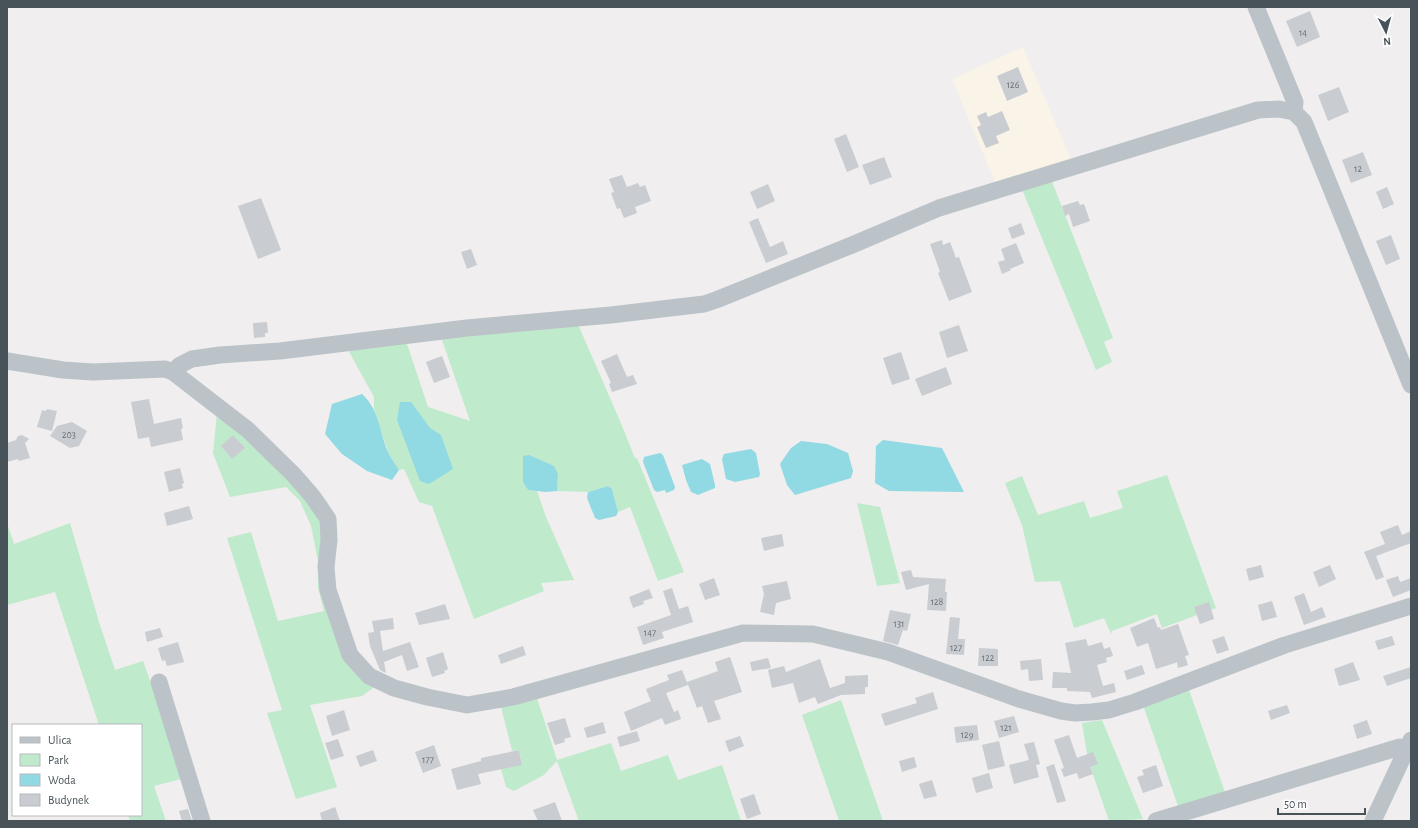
<svg xmlns="http://www.w3.org/2000/svg" width="1418" height="828" viewBox="0 0 1418 828" font-family="'Alegreya Sans',sans-serif">
<style>
.commercial{fill:#faf3e8}
.green{fill:#c0eacc}
.water{fill:#91d9e3}
.building{fill:#c9ccd0}
.lines{fill:none;stroke-linecap:round;stroke-linejoin:round}
.minor{stroke:#bbc3c9;stroke-width:17}
.labels{text-anchor:middle;stroke-width:4;stroke-linejoin:round;paint-order:stroke}
.number-label{font-size:10px;fill:#687177}
</style>
<rect width="100%" height="100%" fill="#f0eeee"/>
<!-- commercial -->
<path class="commercial" d="M1023,47L1073,164L997,187L952,79Z"/>
<!-- green -->
<path class="green" d="M1051,179L1113,338L1104,342L1112,362L1096,370L1021,187Z
M577,322L620,421L635,458H637L684,572L658,581L630,507L618,512L612,489L608,486L588,492L557,491L558,474L523,456V482L528,490L537,491L546,517L574,580L541,583L544,591L474,619L432,506L419,502L404,469L399,470L388,452L374,409V397L348,350L406,341L428,407L470,421L441,337Z
M217,413L246,433L323,519L325,590L376,686L362,696L310,705L337,787L296,799L267,713L282,710L227,538L251,532L278,621L324,611L318,588V561L311,526L300,501L286,487L230,497L213,453Z
M1167,475L1216,608L1162,628L1157,614L1112,631L1111,634L1104,618L1074,628L1060,581L1035,582L1022,525L1005,483L1022,476L1038,515L1084,501L1090,518L1123,508L1117,491Z
M857,503L880,507L900,583L877,586Z
M7,523L14,544L70,523L99,622L115,670L143,661L185,778L154,786L166,821H130L128,815H141V725H99L55,592L7,605Z
M1188,687L1226,795L1179,809L1143,705Z
M537,698L557,760L611,743L621,771L668,755L678,780L722,765L741,821H579L557,761L544,775L514,791L506,787L501,769L522,764L519,750L512,751L501,707Z
M841,700L883,821H839L802,715Z
M1102,720L1143,819L1109,821L1088,760L1082,723Z"/>
<!-- water -->
<path class="water" d="M362,394C378,408 380,431 387,450C390,457 395,463 399,470L392,480L367,471L342,454L325,434L332,404Z
M400,402H411L430,428L441,435L453,469L429,484L420,481L397,420Z
M883,440L942,448L964,492L889,491L875,483L876,446Z
M801,441L827,444L848,453L853,471L851,478L795,495L787,485L780,464L791,448Z
M751,449L756,453L760,474L759,477L735,482L726,479L722,459L724,454Z
M660,453L663,455L675,487L674,490L666,493L665,490L657,492L654,490L643,462L644,457Z
M529,455L554,466L558,474L557,491L546,492L528,490L523,482V456Z
M702,459L710,464L715,485V488L698,495L691,492L686,480L682,465Z
M608,486L612,489L618,512L616,516L599,520L595,518L587,498L588,492Z"/>
<!-- building -->
<path class="building" d="M1310,11L1320,37L1297,47L1286,21Z
M1018,67L1028,92L1007,101L997,76Z
M1339,87L1349,112L1328,121L1318,95Z
M1002,111L1010,130L996,136L999,143L986,148L977,127L981,125L977,116L986,112L988,117Z
M846,134L859,167L847,172L834,139Z
M1363,152L1372,175L1351,183L1342,160Z
M884,157L892,177L870,185L862,165Z
M622,175L627,187L638,183L640,187L645,185L651,201L635,207L637,213L624,218L620,208L617,209L611,193L614,192L609,179Z
M768,184L775,201L757,209L750,192Z
M1387,187L1394,204L1383,209L1376,192Z
M261,198L281,250L258,259L238,206Z
M1078,201L1080,205L1084,204L1090,221L1073,227L1069,214L1065,216L1062,206Z
M758,218L770,247L783,241L788,254L766,263L749,222Z
M1021,223L1025,234L1012,239L1008,228Z
M1391,235L1400,259L1386,265L1376,241Z
M942,240L943,245L950,242L956,258L959,257L972,292L949,301L938,273L940,272L930,244Z
M1016,243L1024,263L1010,269L1011,270L1002,274L998,262L1005,260L1001,249Z
M471,249L477,265L467,269L461,252Z
M267,322L268,333H265V337L254,338L253,323Z
M959,325L968,351L947,358L939,332Z
M901,352L910,379L892,385L883,358Z
M617,354L627,377L633,375L637,384L612,392L609,384L611,383L601,361Z
M442,356L450,377L434,383L426,362Z
M946,367L952,384L922,396L915,379Z
M149,399L154,424L181,418L183,428L181,429L183,440L151,447L149,437L138,439L131,402Z
M47,409L57,411L52,431L37,427L42,410L46,411Z
M72,422L87,431L79,446L70,448L50,436L57,426Z
M22,435L29,439L25,443L30,458L19,461L18,459L7,462V443L16,440L18,436Z
M233,435L245,448L232,459L221,446Z
M180,468L184,483L182,484L183,488L169,492L164,472Z
M189,506L193,519L167,526L164,513Z
M1398,525L1402,535L1411,531V543L1376,556L1384,577L1376,580L1364,552L1385,544L1380,532Z
M782,534L784,546L764,551L761,538Z
M1261,565L1264,577L1249,581L1246,569Z
M1330,565L1336,579L1319,587L1313,572Z
M911,570L913,577L946,579L945,592H947L946,611L927,610L929,584L906,590L901,572Z
M1398,576L1400,582L1411,578V590L1393,597L1386,580Z
M714,578L720,595L705,600L699,584Z
M787,581L791,599L776,603L774,615L760,612L764,594L762,586Z
M672,588L679,609L688,606L693,622L662,632L664,638L643,645L637,627L671,615L663,591Z
M649,589L653,598L643,601L644,604L633,608L629,597Z
M1304,593L1311,612L1322,607L1326,617L1304,625L1294,597Z
M1272,601L1277,617L1262,621L1258,605Z
M1209,602L1214,619L1200,624L1194,607Z
M445,604L450,619L419,625L415,613Z
M890,610L911,614L907,631L903,630L898,645L883,641Z
M950,617L960,618L958,639H965L964,655L946,654Z
M393,618L394,629L380,631L383,651L410,642L419,667L407,671L402,655L384,662L386,673L380,670L370,646L368,633L374,632L372,621Z
M1154,618L1158,628L1160,627L1161,630L1178,624L1189,655L1185,656L1188,665L1178,668L1177,662L1175,663L1156,669L1148,643L1137,647L1130,628Z
M160,628L163,637L147,642L145,632Z
M1224,636L1229,650L1217,654L1212,640Z
M1392,636L1395,645L1378,650L1375,641Z
M1086,639L1088,646L1102,642L1104,649L1110,647L1113,656L1106,658L1107,662L1097,665L1103,686L1114,683L1116,692L1092,698L1090,692L1067,691V688H1052L1053,672L1071,673L1065,643Z
M178,642L184,662L167,666L165,660L162,661L158,648Z
M523,646L526,655L501,664L498,655Z
M979,648L998,649V666H978Z
M443,652L448,669L444,671L445,673L432,677L426,658Z
M730,657L742,692L714,701L721,719L708,723L702,706L697,708L687,682L718,671L715,662Z
M768,658L771,668L752,671L750,662Z
M820,659L830,688L845,683V676L868,675V687H865V694L841,695L818,704L815,697L799,703L793,683L772,688L768,670L784,666L786,672Z
M1041,659L1043,680L1029,681L1028,669L1021,670L1020,661Z
M1353,662L1360,680L1339,686L1334,669Z
M1142,665L1145,674L1127,680L1124,671Z
M1411,667V678L1387,686L1383,676Z
M682,670L688,685L666,693L674,712L678,710L681,719L665,725L662,718L631,731L624,712L651,701L646,689L669,680L667,675Z
M933,692L938,709L885,726L881,714L917,703L915,698Z
M1287,705L1290,713L1271,720L1268,711Z
M344,710L350,730L332,736L326,716Z
M1014,716L1019,732L999,738L994,721Z
M565,718L571,737L564,739L565,742L555,745L547,723Z
M1367,720L1372,734L1357,739L1353,725Z
M603,722L606,733L587,738L584,728Z
M977,725L979,740L956,743L954,727Z
M637,731L640,741L620,747L617,737Z
M1069,735L1077,758L1093,752L1098,764L1090,767L1093,774L1079,779L1077,773L1064,777L1061,769L1064,768L1054,740Z
M740,736L744,746L729,752L725,741Z
M338,739L344,756L331,760L325,743Z
M999,741L1005,766L988,770L982,745Z
M1034,742L1040,764L1036,765L1039,777L1014,784L1009,765L1029,760L1024,744Z
M434,745L441,766L423,773L415,752Z
M373,750L377,761L360,767L356,756Z
M519,750L522,765L478,774L481,784L457,790L451,769L481,761V758Z
M914,757L917,767L902,772L899,761Z
M1054,764L1066,801L1057,803L1046,767Z
M1156,765L1163,786L1143,793L1137,777L1144,775L1142,770Z
M989,773L993,788L976,793L972,778Z
M932,780L937,796L924,799L919,784Z
M754,794L761,814L747,819L740,799Z
M555,802L562,821H538L533,810Z
M335,807L340,821H322L320,813Z
M188,809L192,821H182L179,811Z"/>
<g class="lines">
<!-- minor -->
<path class="minor" d="M1256,7L1295,102L1294,112
M7,361L63,370L93,372L165,369L173,372L248,430L294,475L313,497L328,519L329,540L326,567L328,590L350,655L369,676L394,688L427,697L467,705L513,697L743,633L813,634L888,652L1019,699L1061,711L1075,713L1092,712L1109,710L1135,702L1285,645L1411,606
M173,372L180,365L192,359L220,355L280,351L467,328L611,315L704,304L716,300L852,245L939,208L1258,110L1279,109L1294,112L1304,122L1411,385
M159,682L202,821
M1156,821L1400,747L1406,750
M1373,821L1411,740"/>
</g>
<g class="labels">
<!-- number labels -->
<g class="number-label">
<text x="1303" y="36">14</text>
<text x="1013" y="88">126</text>
<text x="1358" y="172">12</text>
<text x="69" y="438">203</text>
<text x="937" y="605">128</text>
<text x="899" y="627">131</text>
<text x="650" y="636">147</text>
<text x="956" y="651">127</text>
<text x="988" y="661">122</text>
<text x="1006" y="731">121</text>
<text x="967" y="738">129</text>
<text x="428" y="763">177</text>
</g>
</g>
<!-- border -->
<rect width="1418" height="828" fill="none" stroke="#485359" stroke-width="16"/>
<!-- legend -->
<rect x="12" y="724" width="130" height="92" fill="#ffffff" stroke="#b6babd"/>
<rect x="20" y="737" width="20" height="6" fill="#bbc3c9" stroke="#b6babd"/>
<text x="48" y="744" font-size="12" fill="#485359">Ulica</text>
<rect x="20" y="754" width="20" height="12" fill="#c0eacc" stroke="#b6babd"/>
<text x="48" y="764" font-size="12" fill="#485359">Park</text>
<rect x="20" y="774" width="20" height="12" fill="#91d9e3" stroke="#b6babd"/>
<text x="48" y="784" font-size="12" fill="#485359">Woda</text>
<rect x="20" y="794" width="20" height="12" fill="#c9ccd0" stroke="#b6babd"/>
<text x="48" y="804" font-size="12" fill="#485359">Budynek</text>
<!-- north arrow -->
<g transform="translate(1386 32) rotate(174)" stroke="#ffffff" stroke-width="3" paint-order="stroke">
<path d="M0-3L7 15L0 10L-7 15Z" fill="#485359"/>
<text y="-6" font-size="11" font-weight="bold" text-anchor="middle" fill="#485359">N</text>
</g>
<!-- scale -->
<path d="M1278 808v6h87v-6" fill="none" stroke="#485359" stroke-width="2"/>
<text x="1284" y="808" font-size="12" fill="#485359" stroke="#ffffff" stroke-width="3" paint-order="stroke">50 m</text>
</svg>
